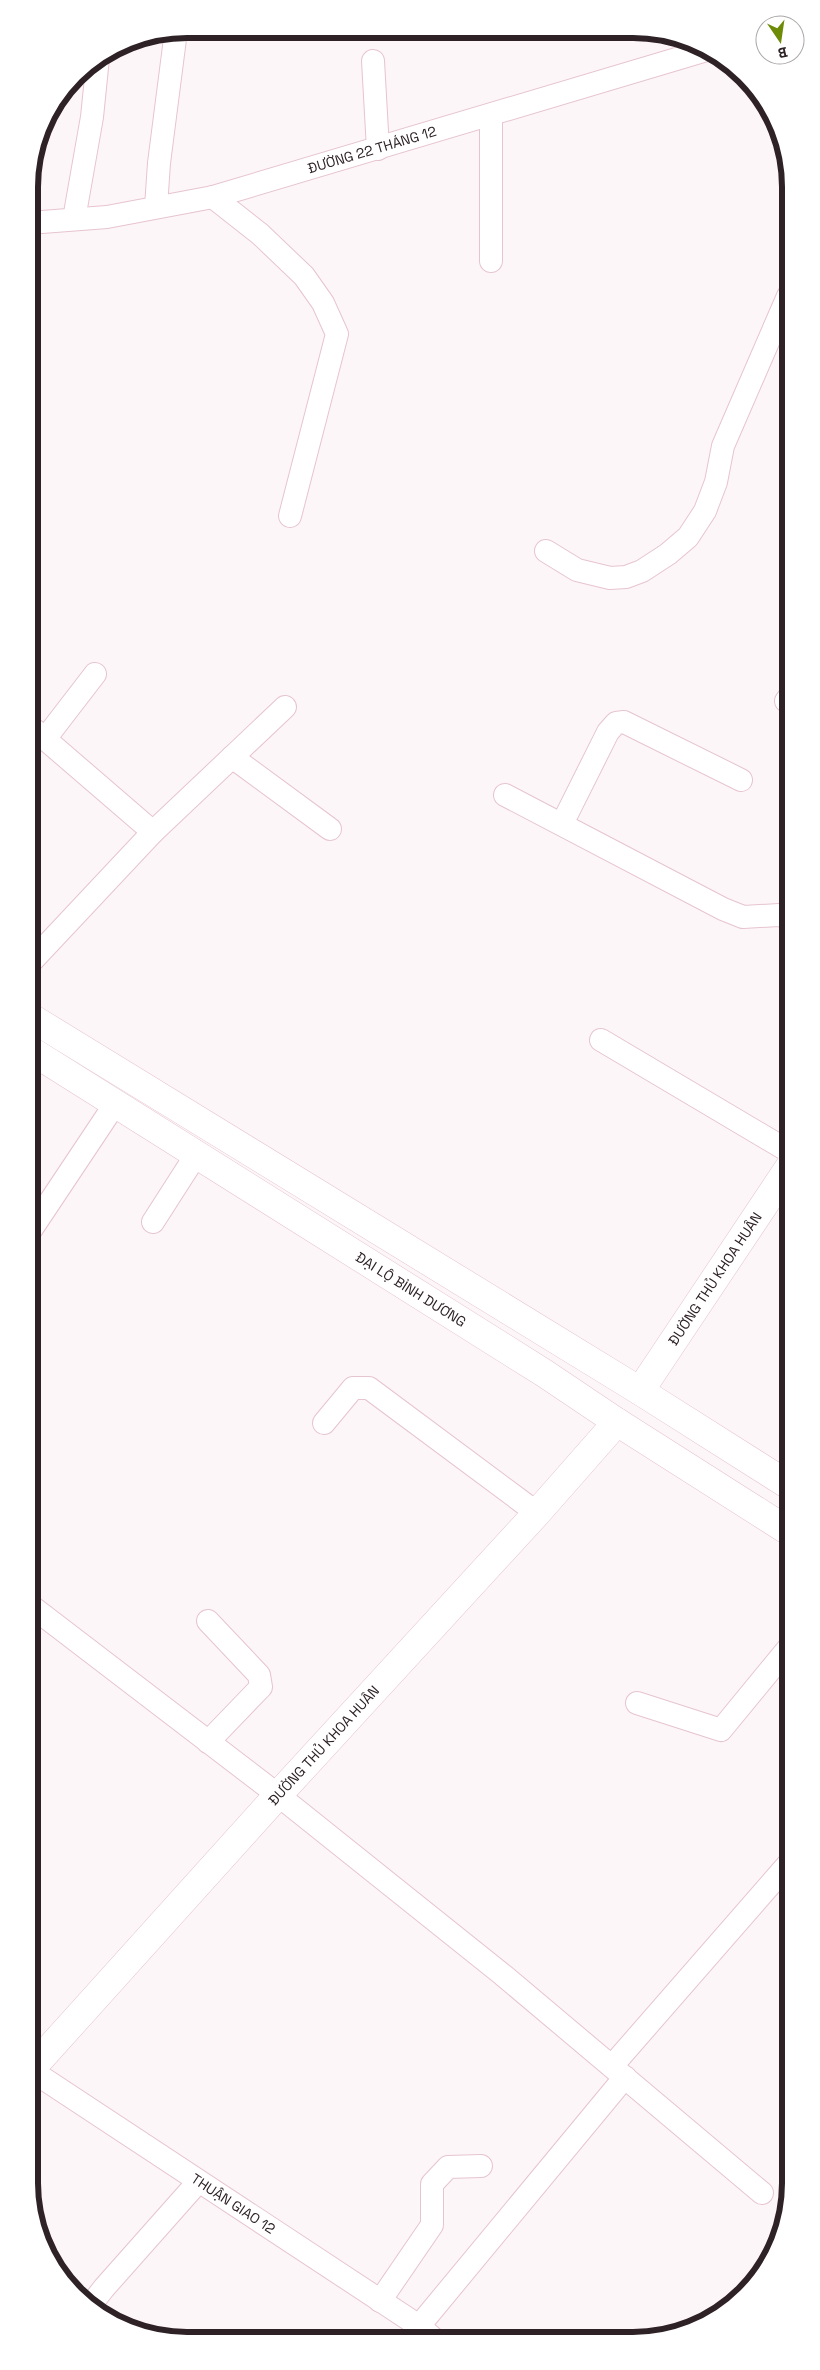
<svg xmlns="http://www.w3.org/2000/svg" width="820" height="2370" viewBox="0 0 820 2370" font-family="'Space Grotesk',sans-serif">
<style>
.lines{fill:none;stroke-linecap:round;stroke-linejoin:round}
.minor-casing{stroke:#e6c4d0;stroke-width:24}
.major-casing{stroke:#e6c4d0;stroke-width:29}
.highway-casing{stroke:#e6c4d0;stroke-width:29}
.minor{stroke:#fff;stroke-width:22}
.major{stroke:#fff;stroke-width:28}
.highway{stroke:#fff;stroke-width:28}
.labels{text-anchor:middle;stroke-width:5;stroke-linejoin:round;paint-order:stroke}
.street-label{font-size:14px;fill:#2e2226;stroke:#fff}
.rim{fill:none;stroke:#2e2226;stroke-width:6}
</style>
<rect width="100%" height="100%" fill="#fdf6f9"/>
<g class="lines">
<defs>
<g id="minor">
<path d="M373,61L378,149"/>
<path d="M491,116V261"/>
<path d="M213,197L260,234L304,276L323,303L337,334L290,516"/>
<path d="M156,207L159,163L176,31"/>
<path d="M74,219L92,117L98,58"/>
<path id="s1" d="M29,223L107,217L213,197L710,49"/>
<path d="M546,551L577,570L610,578L626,577L642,571L668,554L688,537L705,511L716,482L723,446L788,296"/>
<path d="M786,701L789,697"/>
<path d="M30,726L153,832"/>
<path d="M45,739L95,674"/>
<path d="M232,757L330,829"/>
<path d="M505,795L723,909L743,917L779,915L789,918"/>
<path d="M562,824L608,732L616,723L624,722L741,780"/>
<path d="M30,963L153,832L285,707"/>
<path d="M601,1040L790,1152"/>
<path d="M153,1222L196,1155"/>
<path d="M31,1230L115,1104"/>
<path d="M324,1423L353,1388H369L537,1513"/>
<path d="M31,1606L278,1795L503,1975L762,2193"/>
<path d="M208,1621L259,1675L261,1687L208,1742"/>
<path d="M637,1703L721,1730L790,1646"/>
<path d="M612,2066L790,1862"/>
<path id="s2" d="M32,2071L419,2326L433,2338"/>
<path d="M380,2301L432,2225V2184L448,2167L481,2166"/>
<path d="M90,2306L104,2288L198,2182"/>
<path d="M419,2326L625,2077"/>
</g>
<g id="major">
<path id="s3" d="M640,1391L790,1166"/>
<path id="s4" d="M32,2068L278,1795L537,1513L617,1422"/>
</g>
<g id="highway">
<path d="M30,1017L640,1391L790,1486"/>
<path id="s5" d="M30,1050L544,1373L617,1422L790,1532"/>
</g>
</defs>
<!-- minor casing -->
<use href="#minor" class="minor-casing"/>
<!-- major casing -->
<use href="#major" class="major-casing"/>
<!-- highway casing -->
<use href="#highway" class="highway-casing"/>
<!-- minor -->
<use href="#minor" class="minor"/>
<!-- major -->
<use href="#major" class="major"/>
<!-- highway -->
<use href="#highway" class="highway"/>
</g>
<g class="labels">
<!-- street labels -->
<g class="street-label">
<text dy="5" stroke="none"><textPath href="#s1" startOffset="352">ĐƯỜNG 22 THÁNG 12</textPath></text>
<text dy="5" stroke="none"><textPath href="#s3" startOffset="135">ĐƯỜNG THỦ KHOA HUÂN</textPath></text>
<text dy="5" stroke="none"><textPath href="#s5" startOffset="450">ĐẠI LỘ BÌNH DƯƠNG</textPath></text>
<text dy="5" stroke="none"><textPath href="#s4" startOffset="435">ĐƯỜNG THỦ KHOA HUÂN</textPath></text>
<text dy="5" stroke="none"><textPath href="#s2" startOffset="241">THUẬN GIAO 12</textPath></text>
</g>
</g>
<!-- crop -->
<path d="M0 0H820V2370H0ZM187 38H633A149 149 0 0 1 782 187V2183A149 149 0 0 1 633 2332H187A149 149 0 0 1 38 2183V187A149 149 0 0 1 187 38Z" fill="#fff" fill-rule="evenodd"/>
<path class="rim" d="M187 38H633A149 149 0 0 1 782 187V2183A149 149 0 0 1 633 2332H187A149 149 0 0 1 38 2183V187A149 149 0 0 1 187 38Z"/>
<!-- north arrow -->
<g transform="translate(780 40) rotate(167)"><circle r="24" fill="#ffffff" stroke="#aba7a8"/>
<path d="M0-4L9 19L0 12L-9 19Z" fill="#6e8b08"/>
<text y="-8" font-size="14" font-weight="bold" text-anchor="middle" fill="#2e2226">B</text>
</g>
</svg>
